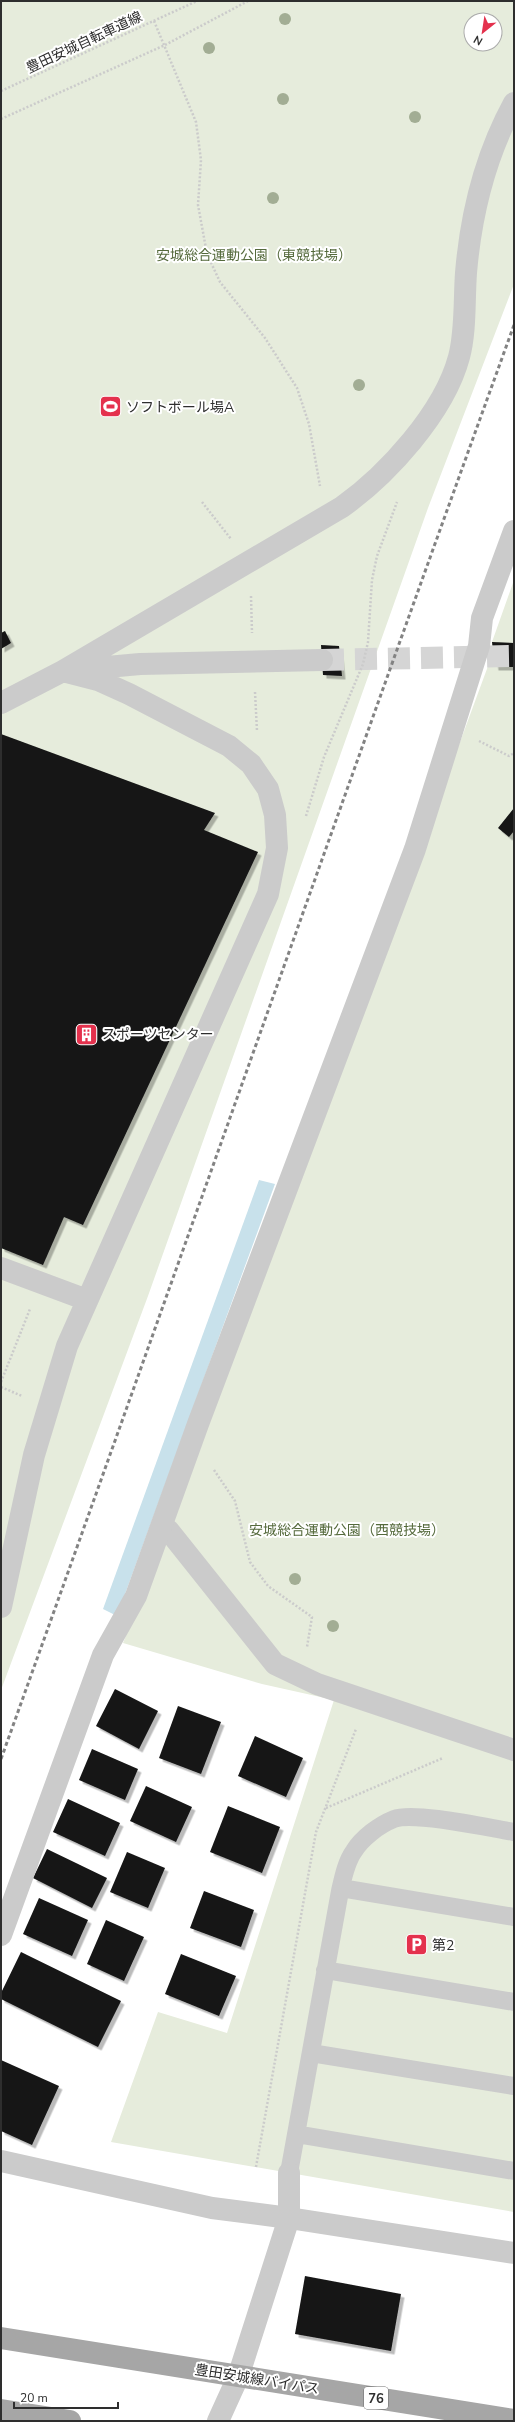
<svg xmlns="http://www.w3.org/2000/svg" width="515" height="2422" viewBox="0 0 515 2422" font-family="'Nunito Sans','Noto Sans JP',sans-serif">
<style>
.green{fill:#e6ecdc;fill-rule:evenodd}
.water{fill:#c8e1eb}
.building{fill:#151515;filter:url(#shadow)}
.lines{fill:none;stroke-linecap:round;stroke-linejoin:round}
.pedestrian-tunnel{stroke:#d5d5d5;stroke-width:22;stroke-dasharray:22 11;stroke-linecap:butt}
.path{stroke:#cbcbcb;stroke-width:2.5;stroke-dasharray:2 2;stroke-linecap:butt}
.service{stroke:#cbcbcb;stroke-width:18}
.pedestrian{stroke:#cbcbcb;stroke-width:22}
.minor{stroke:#cbcbcb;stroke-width:22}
.primary{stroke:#a6a6a6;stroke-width:22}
.rail{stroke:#838383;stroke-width:3;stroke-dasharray:4 3;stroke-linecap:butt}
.tree{fill:#a2ad94}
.labels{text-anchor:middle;stroke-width:4;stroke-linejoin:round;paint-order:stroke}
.shield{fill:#fff;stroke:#6d6d6d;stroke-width:1}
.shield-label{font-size:13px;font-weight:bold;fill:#2e2e2e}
.street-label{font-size:14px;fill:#2e2e2e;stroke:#fff}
.park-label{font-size:14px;fill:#556a3c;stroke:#fff}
.poi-label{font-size:14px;fill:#2e2e2e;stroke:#fff;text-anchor:start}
</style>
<defs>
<filter id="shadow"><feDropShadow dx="3.5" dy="3.5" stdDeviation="0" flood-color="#0004"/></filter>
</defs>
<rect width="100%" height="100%" fill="#fff"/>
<!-- green -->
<path class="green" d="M1,1H514V284L428,508L148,1296L1,1690ZM471,20H495V44H471Z
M514,580V2212L111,2142L158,2012L227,2033L334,1700L262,1684L123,1643L169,1531L491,658L492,642Z"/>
<!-- water -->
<path class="water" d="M259,1180L275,1184L117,1616L103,1609Z"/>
<!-- building -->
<path class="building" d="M5,631L11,643L1,649V633Z
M492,642L514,643V667H495Z
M321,645L339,646L342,676L323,675Z
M1,734L215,813L204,830L258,852L83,1225L64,1217L43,1265L1,1248Z
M514,808V831L509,837L498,828Z
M115,1689L158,1711L139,1749L96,1726Z
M178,1706L221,1722L201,1774L159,1758Z
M255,1736L303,1758L286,1797L238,1776Z
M92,1749L138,1769L125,1800L79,1780Z
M146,1786L192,1807L176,1842L130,1821Z
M68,1799L120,1823L105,1856L53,1832Z
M228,1806L280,1827L262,1873L210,1852Z
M47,1849L107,1878L92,1908L33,1878Z
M127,1852L165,1868L148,1908L110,1892Z
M204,1891L254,1910L241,1947L190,1928Z
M39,1898L88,1920L72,1956L23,1934Z
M106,1920L144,1937L124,1981L87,1964Z
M21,1952L121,2001L98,2047L1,1999V1993Z
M181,1954L236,1976L219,2016L165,1994Z
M1,2060L59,2086L32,2145L1,2131Z
M305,2276L401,2294L391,2351L295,2334Z"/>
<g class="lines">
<!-- pedestrian-tunnel -->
<path class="pedestrian-tunnel" d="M322,660L514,656"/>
<!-- path -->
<path class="path" d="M154,21L196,122L201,160L198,205L207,254L220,282L265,338L297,388L309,424L320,486
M1,91L197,1
M1,119L165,45L248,1
M202,502L231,539
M251,596L252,633
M255,692L257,731
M479,741L509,756L514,753
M306,816L324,757L363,664L368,642L372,580L377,556L397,502
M1,1382L30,1309
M1,1387L22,1396
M214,1470L235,1501L250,1562L268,1586L312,1617L307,1647
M326,1808L443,1758
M256,2167L316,1832L356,1729"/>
<!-- service -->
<path class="service" d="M341,1888L514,1917
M325,1970L514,2002
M311,2053L514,2086
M296,2134L514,2171
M289,2173L340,1891C343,1878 346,1862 354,1851C362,1838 379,1825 394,1819C414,1811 489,1828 514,1832"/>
<!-- pedestrian -->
<path class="pedestrian" d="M63,671L342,507C387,475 444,413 459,357C466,331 464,300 466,273C471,213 485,156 514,103
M1,703L63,671L140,664L322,660
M1,1268L87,1300
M169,1531L275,1664L317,1684L514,1750
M1,1607L34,1455L67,1346L268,894L277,848L275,815L268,789L251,764L229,746L129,694L98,680L63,671"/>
<!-- minor -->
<path class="minor" d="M1,1935L103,1655L136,1596L198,1424L415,849L479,646L482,618L514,531
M1,2161L212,2208L289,2218L514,2253
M218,2421L238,2377L289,2218V2173"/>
<!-- primary -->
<path class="primary" d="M1,2338L514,2420
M1,2410L70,2421"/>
<!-- rail -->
<path class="rail" d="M1,1759C173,1281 341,802 514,325"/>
</g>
<!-- trees -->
<g class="tree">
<circle cx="285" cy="19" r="6"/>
<circle cx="209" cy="48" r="6"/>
<circle cx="283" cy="99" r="6"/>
<circle cx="415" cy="117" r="6"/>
<circle cx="273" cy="198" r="6"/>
<circle cx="359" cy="385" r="6"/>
<circle cx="295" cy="1579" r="6"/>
<circle cx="333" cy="1626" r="6"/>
</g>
<!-- icons -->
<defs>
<symbol id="stadium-square" viewBox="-11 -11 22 22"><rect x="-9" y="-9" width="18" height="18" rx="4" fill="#e4314d" stroke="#fff"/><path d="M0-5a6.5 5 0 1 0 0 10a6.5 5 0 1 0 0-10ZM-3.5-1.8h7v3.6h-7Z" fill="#fff"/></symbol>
<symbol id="building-square" viewBox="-11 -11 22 22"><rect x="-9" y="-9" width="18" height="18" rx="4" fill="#e4314d" stroke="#fff"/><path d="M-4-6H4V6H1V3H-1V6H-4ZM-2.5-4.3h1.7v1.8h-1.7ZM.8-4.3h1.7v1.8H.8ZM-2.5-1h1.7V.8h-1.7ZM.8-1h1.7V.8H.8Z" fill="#fff"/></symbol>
<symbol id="parking-square" viewBox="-11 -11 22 22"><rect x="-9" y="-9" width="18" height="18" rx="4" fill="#e4314d" stroke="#fff"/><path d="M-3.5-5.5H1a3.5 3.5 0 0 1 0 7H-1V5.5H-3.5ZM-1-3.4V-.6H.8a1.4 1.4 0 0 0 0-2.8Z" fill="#fff"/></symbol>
</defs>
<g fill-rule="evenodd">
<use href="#stadium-square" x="98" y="394" width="25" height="25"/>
<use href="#building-square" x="74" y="1022" width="25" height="25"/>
<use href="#parking-square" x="404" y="1932" width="25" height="25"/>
</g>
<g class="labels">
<!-- shield labels -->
<rect class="shield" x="364" y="2387" width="24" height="22" rx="3"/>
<g class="shield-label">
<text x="376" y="2403">76</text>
</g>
<!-- street labels -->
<g class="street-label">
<text transform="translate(84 42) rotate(-25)" y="5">豊田安城自転車道線</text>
<text transform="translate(257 2379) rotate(9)" y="5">豊田安城線バイパス</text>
</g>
<!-- park labels -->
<g class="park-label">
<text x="254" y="260">安城総合運動公園（東競技場）</text>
<text x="347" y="1535">安城総合運動公園（西競技場）</text>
</g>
<!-- poi labels -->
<g class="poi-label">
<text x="126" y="412">ソフトボール場A</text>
<text x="102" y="1039">スポーツセンター</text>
<text x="432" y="1950">第2</text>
</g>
</g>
<!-- border -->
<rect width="515" height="2422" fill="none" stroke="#2e2e2e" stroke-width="4"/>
<!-- north arrow -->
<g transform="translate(483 32) rotate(210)"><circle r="19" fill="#ffffff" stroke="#ababab"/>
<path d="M0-3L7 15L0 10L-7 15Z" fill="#e4314d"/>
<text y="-6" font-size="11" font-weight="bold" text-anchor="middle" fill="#2e2e2e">N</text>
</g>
<!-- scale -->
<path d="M14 2402v6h104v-6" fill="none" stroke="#2e2e2e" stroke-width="2"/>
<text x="20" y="2402" font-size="12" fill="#2e2e2e" stroke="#ffffff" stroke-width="3" paint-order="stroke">20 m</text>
</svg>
